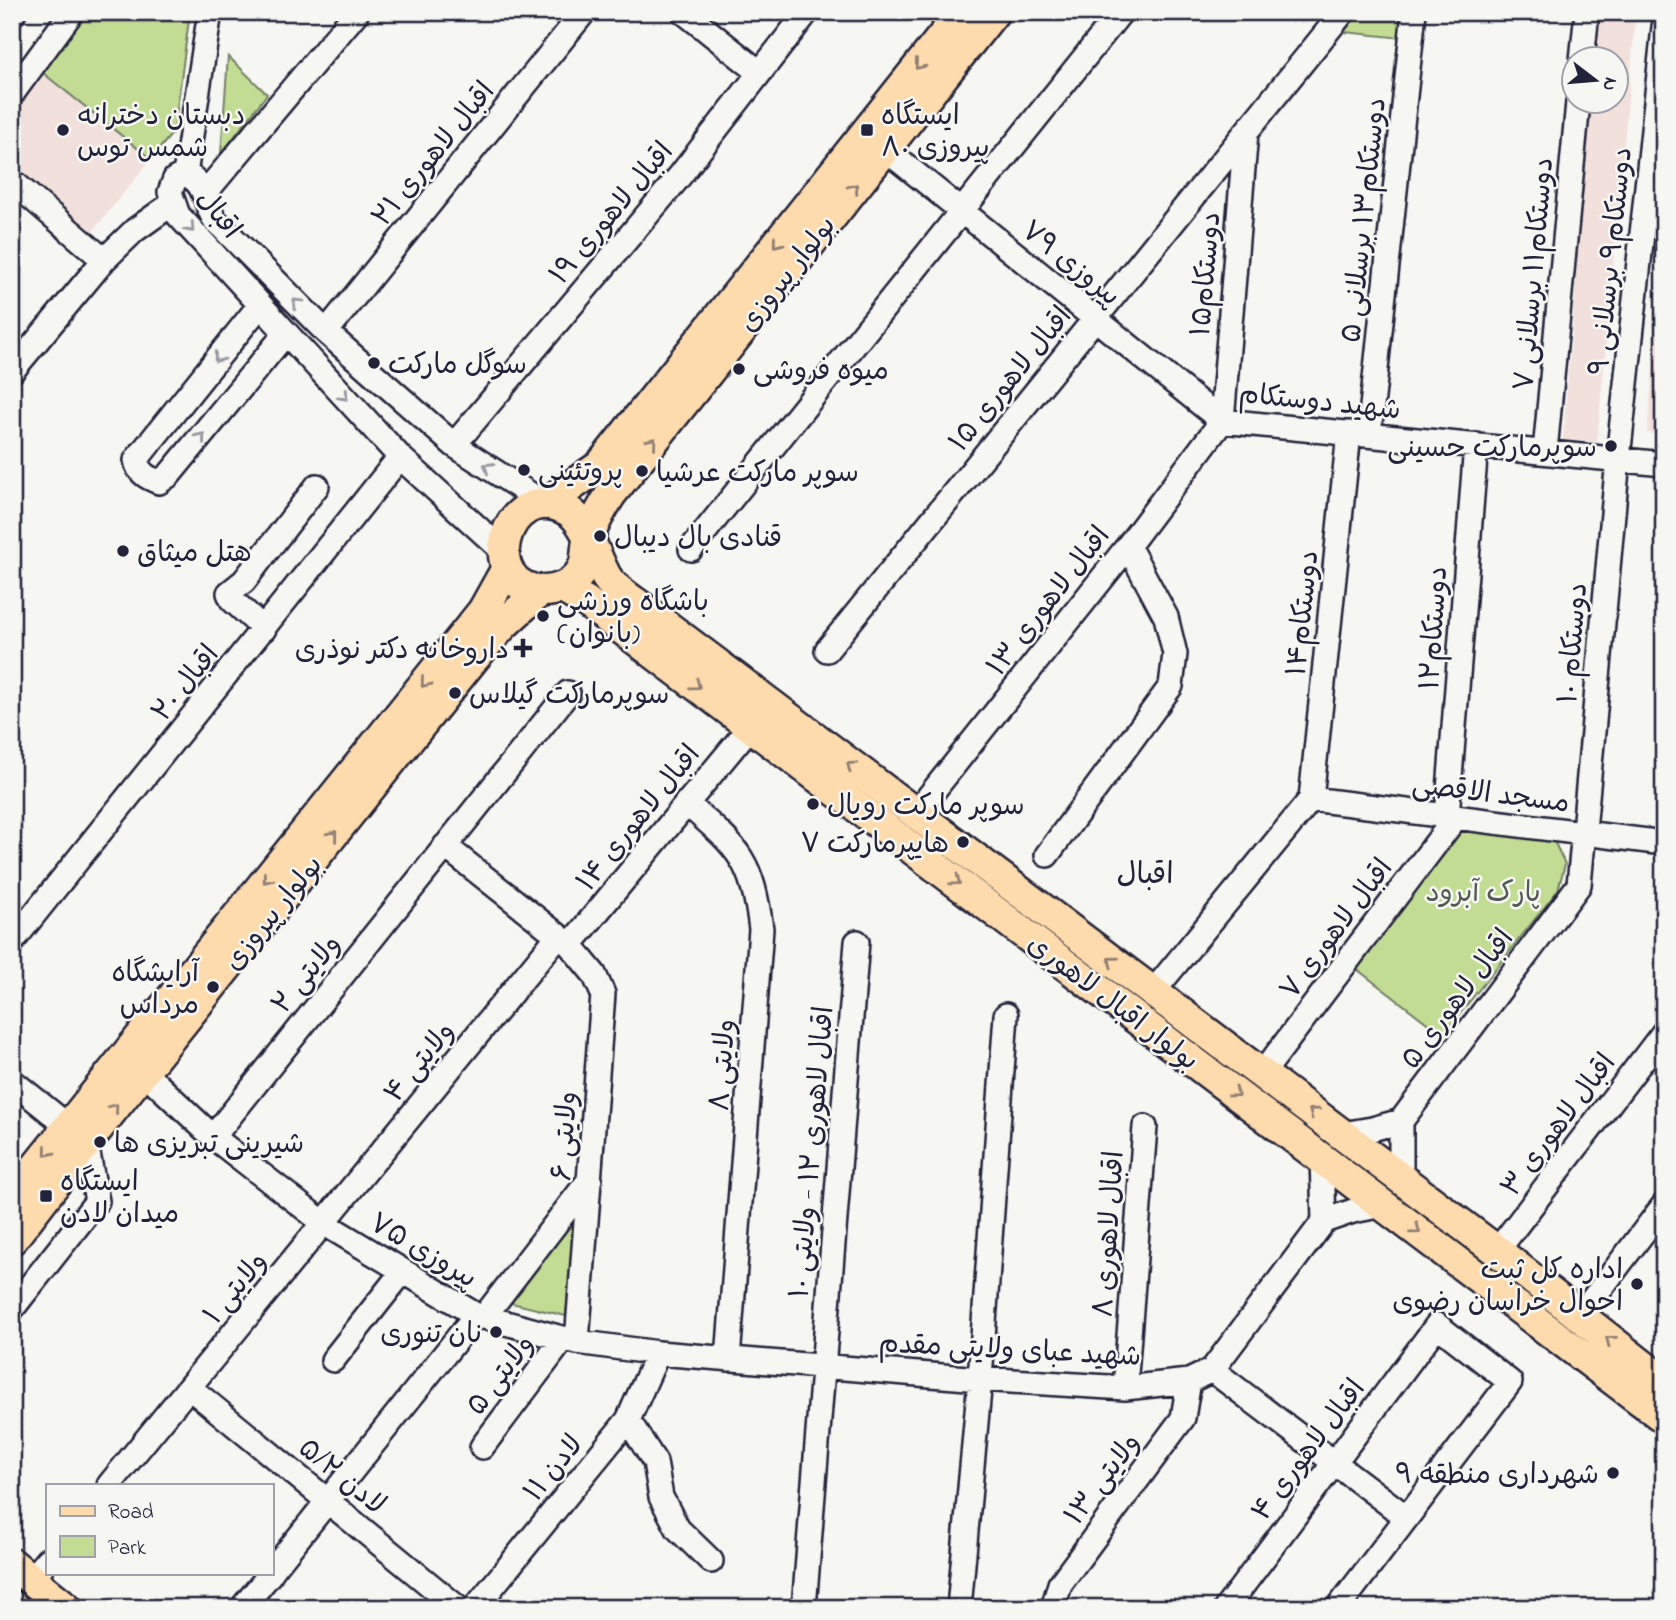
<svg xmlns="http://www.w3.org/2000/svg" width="1676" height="1620" viewBox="0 0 1676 1620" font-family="'Indie Flower','Playpen Sans Arabic',sans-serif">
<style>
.built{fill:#f2e0dc}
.green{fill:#c2dc93;stroke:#727f67;stroke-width:2}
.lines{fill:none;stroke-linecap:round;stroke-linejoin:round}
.minor-casing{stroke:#22223b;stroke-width:28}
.major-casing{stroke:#22223b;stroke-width:35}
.minor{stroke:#f6f6f2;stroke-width:23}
.major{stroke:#fddbac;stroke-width:30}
.oneway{stroke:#907e74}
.oneway2{stroke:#9797a0}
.poi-dot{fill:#22223b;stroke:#f6f6f2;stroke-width:2.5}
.labels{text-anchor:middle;stroke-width:5;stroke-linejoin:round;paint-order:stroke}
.poi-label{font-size:28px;fill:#22223b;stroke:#f6f6f2;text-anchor:start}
.street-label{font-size:28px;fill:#22223b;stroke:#f6f6f2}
.park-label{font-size:28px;fill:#525a55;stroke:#f6f6f2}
.neighbourhood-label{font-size:30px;fill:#22223b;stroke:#f6f6f2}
</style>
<rect width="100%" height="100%" fill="#f6f6f2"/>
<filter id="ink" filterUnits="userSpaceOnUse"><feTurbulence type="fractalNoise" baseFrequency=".0143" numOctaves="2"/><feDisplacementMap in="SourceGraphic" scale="14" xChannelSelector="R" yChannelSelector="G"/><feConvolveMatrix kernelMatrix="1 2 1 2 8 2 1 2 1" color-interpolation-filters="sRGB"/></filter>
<g filter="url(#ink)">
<!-- built -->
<path class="built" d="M1598,12H1636L1597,442L1563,440L1590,102H1616V60L1594,59Z
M38,69L151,159L89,236L12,175V101Z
M1664,250V434L1647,433Z"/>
<!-- green -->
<path class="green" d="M84,12H190L174,131L151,159L38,69Z
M1360,12H1404L1402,38L1344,32Z
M228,56L267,94L221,154Z
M1458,827L1554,841L1565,864L1558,890L1443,1035L1354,967Z
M576,1211L566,1316L507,1302Z"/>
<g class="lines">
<defs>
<path id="minor" d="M684,12L759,72
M12,15L14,12
M1582,60L1587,12
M12,94L72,12
M885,149L1222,421
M185,174L175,179L170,192L178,215L400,457L502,550
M185,174C206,182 204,203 215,220L326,332L454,445L545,504
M185,174L210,12
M12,181L104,260
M205,193L357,12
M260,305L136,460C138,473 148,478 159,482L169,475L286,333
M326,332L584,12
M12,371L104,260L135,230L173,203
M1222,421L1664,464
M1222,421L1246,132
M1369,435L1414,12
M454,445L679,177L807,12
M1545,452L1578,102
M691,549L1121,12
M264,629L232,600L229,593L244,581L317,486
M827,650L1343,12
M1311,799L1349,433
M1311,799L1664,843
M686,803C738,848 752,858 761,929L728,1359
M915,814L1128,546L1222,421
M1447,816L1476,445
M445,846L570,945L594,974L603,994L577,1342
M1047,855L1171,686L1175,654L1166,617L1128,546
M12,942L400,457
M570,945L750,727
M1153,992L1311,799
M144,1072L213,1137L325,1224L476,1315L577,1342L658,1353L980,1379L1125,1388L1189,1381L1212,1370L1324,1221
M1262,1074L1456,817
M12,1081L69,1127
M1342,1134L1372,1129L1401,1121
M213,1137L568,693
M1322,1159L1324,1221
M1401,1179V1121L1579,885L1618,459L1664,27
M1324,1221L1353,1211L1383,1205
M1497,1251L1664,1032
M12,1309L97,1201L86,1143
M1580,1316L1664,1205
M484,1317L590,1179
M333,1360L403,1271
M1212,1370L1406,1517
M190,1388L458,1608
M1125,1388L1145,1127
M628,1420L655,1462L661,1497L678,1529L711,1561
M482,1447L564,1338
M109,1485L558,936
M271,1572L476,1315
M31,1579L47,1560
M242,1608L271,1573
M475,1608L628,1420L658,1353
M804,1608L857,942
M959,1608L980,1379L1006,1015
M1053,1608L1060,1584L1183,1418L1189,1381
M1226,1608L1437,1325L1510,1382L1338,1608"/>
<path id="major" d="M994,12L611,494C602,508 594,522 589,537C584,553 590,562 577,577C569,586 556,591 544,591C474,588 505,477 567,510C587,521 595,558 607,578C615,590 632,600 644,609L1497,1251L1664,1382
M545,504L600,466L962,12
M562,588L585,601L1664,1418
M12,1197L483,611L507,568
M12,1239L86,1143L474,658L503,625L540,591
M12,1564L67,1608
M12,1606L14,1608"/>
</defs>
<!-- minor casing -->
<use href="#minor" class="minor-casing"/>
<!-- major casing -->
<use href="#major" class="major-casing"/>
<!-- minor -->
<use href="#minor" class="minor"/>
<!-- major -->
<use href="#major" class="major"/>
</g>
<!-- one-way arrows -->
<defs><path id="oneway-chevron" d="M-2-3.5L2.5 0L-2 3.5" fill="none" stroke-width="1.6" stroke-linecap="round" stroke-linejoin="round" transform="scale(1.75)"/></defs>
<g class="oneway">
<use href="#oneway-chevron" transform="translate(919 65) rotate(129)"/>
<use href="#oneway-chevron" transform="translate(854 188) rotate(-52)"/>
<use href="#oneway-chevron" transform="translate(777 243) rotate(129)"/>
<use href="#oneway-chevron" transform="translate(652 442) rotate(-51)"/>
<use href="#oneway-chevron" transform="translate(425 683) rotate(129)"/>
<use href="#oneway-chevron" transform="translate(696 685) rotate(37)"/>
<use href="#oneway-chevron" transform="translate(851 766) rotate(-143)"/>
<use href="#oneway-chevron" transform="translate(333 835) rotate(-51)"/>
<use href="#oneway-chevron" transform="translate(267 879) rotate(129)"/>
<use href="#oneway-chevron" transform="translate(956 881) rotate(37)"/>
<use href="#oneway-chevron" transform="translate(1112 961) rotate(-143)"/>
<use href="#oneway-chevron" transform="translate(1235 1093) rotate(37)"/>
<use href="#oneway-chevron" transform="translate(114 1108) rotate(-51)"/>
<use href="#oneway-chevron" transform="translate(1313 1112) rotate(-143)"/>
<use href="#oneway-chevron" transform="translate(48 1152) rotate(129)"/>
<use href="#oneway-chevron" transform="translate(1416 1230) rotate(37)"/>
<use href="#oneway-chevron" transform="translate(1610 1340) rotate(-142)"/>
</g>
<g class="oneway2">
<use href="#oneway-chevron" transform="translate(190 228) rotate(48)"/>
<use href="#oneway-chevron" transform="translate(297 303) rotate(-135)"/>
<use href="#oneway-chevron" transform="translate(218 358) rotate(129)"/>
<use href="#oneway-chevron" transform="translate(344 396) rotate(48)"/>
<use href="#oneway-chevron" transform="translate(201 437) rotate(-51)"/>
<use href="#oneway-chevron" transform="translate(488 467) rotate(-147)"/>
</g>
</g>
<!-- markers -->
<g class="poi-dot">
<circle cx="63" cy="130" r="7"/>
<rect x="860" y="123" width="14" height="14" rx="3.5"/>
<circle cx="374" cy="363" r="7"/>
<circle cx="739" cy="369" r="7"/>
<circle cx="1611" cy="446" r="7"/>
<circle cx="524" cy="470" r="7"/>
<circle cx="642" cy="471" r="7"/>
<circle cx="600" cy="536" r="7"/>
<circle cx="123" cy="551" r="7"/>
<circle cx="543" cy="616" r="7"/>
<path d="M519.5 637.5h7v7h7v7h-7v7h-7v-7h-7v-7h7z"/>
<circle cx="455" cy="693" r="7"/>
<circle cx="813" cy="804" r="7"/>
<circle cx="963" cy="842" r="7"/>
<circle cx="213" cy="987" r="7"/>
<circle cx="100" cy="1142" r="7"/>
<rect x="39" y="1189" width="14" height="14" rx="3.5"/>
<circle cx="1637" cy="1284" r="7"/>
<circle cx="496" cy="1332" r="7"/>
<circle cx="1613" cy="1473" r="7"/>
</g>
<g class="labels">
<!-- poi labels -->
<g class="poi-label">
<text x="77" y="124">دبستان دخترانه<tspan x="77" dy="32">شمس توس</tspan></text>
<text x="881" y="124">ایستگاه<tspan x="881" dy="32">پیروزی ۸۰</tspan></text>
<text x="388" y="373">سوگل مارکت</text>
<text x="753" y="379">میوه فروشی</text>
<text x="1597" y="456" text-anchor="end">سوپرمارکت حسینی</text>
<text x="538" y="480">پروتئینی</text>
<text x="656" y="481">سوپر مارکت عرشیا</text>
<text x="614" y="546">قنادی بال دیبال</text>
<text x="137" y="561">هتل میثاق</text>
<text x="557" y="610">باشگاه ورزشی<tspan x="557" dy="32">(بانوان)</tspan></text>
<text x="509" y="658" text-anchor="end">داروخانه دکتر نوذری</text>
<text x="469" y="703">سوپرمارکت گیلاس</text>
<text x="827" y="814">سوپر مارکت رویال</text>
<text x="949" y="852" text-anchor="end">هایپرمارکت ۷</text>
<text x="199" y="981" text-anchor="end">آرایشگاه<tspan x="199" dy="32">مرداس</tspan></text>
<text x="114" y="1152">شیرینی تبریزی ها</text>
<text x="60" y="1190">ایستگاه<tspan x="60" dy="32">میدان لادن</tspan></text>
<text x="1623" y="1278" text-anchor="end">اداره کل ثبت<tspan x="1623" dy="32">احوال خراسان رضوی</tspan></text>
<text x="482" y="1342" text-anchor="end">نان تنوری</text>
<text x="1599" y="1483" text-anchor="end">شهرداری منطقه ۹</text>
</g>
<!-- street labels -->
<g class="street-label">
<text transform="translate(432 153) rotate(-51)" y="10">اقبال لاهوری ۲۱</text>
<text transform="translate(610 212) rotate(-50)" y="10">اقبال لاهوری ۱۹</text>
<text transform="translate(220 213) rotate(52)" y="10">اقبال</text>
<text transform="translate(1362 220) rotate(-84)" y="10">دوستکام۱۳ برسلانی ۵</text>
<text transform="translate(1609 261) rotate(-84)" y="10">دوستکام۹ برسلانی ۹</text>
<text transform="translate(1072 262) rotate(39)" y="10">پیروزی ۷۹</text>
<text transform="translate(786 273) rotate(-52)" y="10">بولوار پیروزی</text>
<text transform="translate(1204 274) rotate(-85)" y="10">دوستکام۱۵</text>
<text transform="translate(1532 274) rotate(-85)" y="10">دوستکام۱۱ برسلانی ۷</text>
<text transform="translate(1009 378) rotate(-51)" y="10">اقبال لاهوری ۱۵</text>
<text transform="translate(1320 400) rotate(6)" y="10">شهید دوستکام</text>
<text transform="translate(1047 600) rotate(-52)" y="10">اقبال لاهوری ۱۳</text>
<text transform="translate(1301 613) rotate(-84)" y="10">دوستکام۱۴</text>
<text transform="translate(1432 628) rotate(-86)" y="10">دوستکام۱۲</text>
<text transform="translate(1571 643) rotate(-85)" y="10">دوستکام ۱۰</text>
<text transform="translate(184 682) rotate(-51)" y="10">اقبال ۲۰</text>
<text transform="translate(1491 792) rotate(7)" y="10">مسجد الاقصی</text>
<text transform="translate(637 817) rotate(-51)" y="10">اقبال لاهوری ۱۴</text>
<text transform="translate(272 912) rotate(-51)" y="10">بولوار پیروزی</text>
<text transform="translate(1335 928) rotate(-53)" y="10">اقبال لاهوری ۷</text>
<text transform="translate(305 973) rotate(-51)" y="10">ولایتی ۲</text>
<text transform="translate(1456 998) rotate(-53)" y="10">اقبال لاهوری ۵</text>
<text transform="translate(1114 1001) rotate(37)" y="10">بولوار اقبال لاهوری</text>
<text transform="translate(418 1061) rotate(-51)" y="10">ولایتی ۴</text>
<text transform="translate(721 1065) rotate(-86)" y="10">ولایتی ۸</text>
<text transform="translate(1557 1124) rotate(-53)" y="10">اقبال لاهوری ۳</text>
<text transform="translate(563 1136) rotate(-86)" y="10">ولایتی ۶</text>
<text transform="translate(810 1152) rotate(-85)" y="10">اقبال لاهوری ۱۲ - ولایتی ۱۰</text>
<text transform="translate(1107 1234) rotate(-86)" y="10">اقبال لاهوری ۸</text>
<text transform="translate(424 1249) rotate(31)" y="10">پیروزی ۷۵</text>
<text transform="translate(234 1287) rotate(-51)" y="10">ولایتی ۱</text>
<text transform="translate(1010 1348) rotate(3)" y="10">شهید عبای ولایتی مقدم</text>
<text transform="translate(499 1374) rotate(-53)" y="10">ولایتی ۵</text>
<text transform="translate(1307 1449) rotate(-53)" y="10">اقبال لاهوری ۴</text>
<text transform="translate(552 1467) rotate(-51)" y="10">لادن ۱۱</text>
<text transform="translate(343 1475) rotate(39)" y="10">لادن ۵/۲</text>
<text transform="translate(1101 1478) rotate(-53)" y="10">ولایتی ۱۳</text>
</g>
<!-- park labels -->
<g class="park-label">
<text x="1483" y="901">پارک آبرود</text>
</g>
<!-- neighbourhood labels -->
<g class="neighbourhood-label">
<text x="1145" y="883">اقبال</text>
</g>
</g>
<!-- margin -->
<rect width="1676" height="1620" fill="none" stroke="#f6f6f2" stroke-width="42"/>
<rect x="21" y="21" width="1634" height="1578" fill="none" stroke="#22223b" stroke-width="2.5" filter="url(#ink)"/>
<!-- legend -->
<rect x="46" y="1484" width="228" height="91" fill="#f6f6f2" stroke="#a1a1a9" stroke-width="2"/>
<rect x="60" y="1506" width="35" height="10" fill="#fddbac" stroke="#a1a1a9" stroke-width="2"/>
<text x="108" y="1518" font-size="21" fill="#22223b">Road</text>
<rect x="60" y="1536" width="35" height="21" fill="#c2dc93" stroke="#a1a1a9" stroke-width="2"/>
<text x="108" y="1554" font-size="21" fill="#22223b">Park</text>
<!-- north arrow -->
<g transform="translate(1595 80) rotate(106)"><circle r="33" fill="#f6f6f2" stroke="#a1a1a9" stroke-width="2"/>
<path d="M0-5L12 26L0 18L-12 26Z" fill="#22223b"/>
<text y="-10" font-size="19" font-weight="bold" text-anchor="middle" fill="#22223b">N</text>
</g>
</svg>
